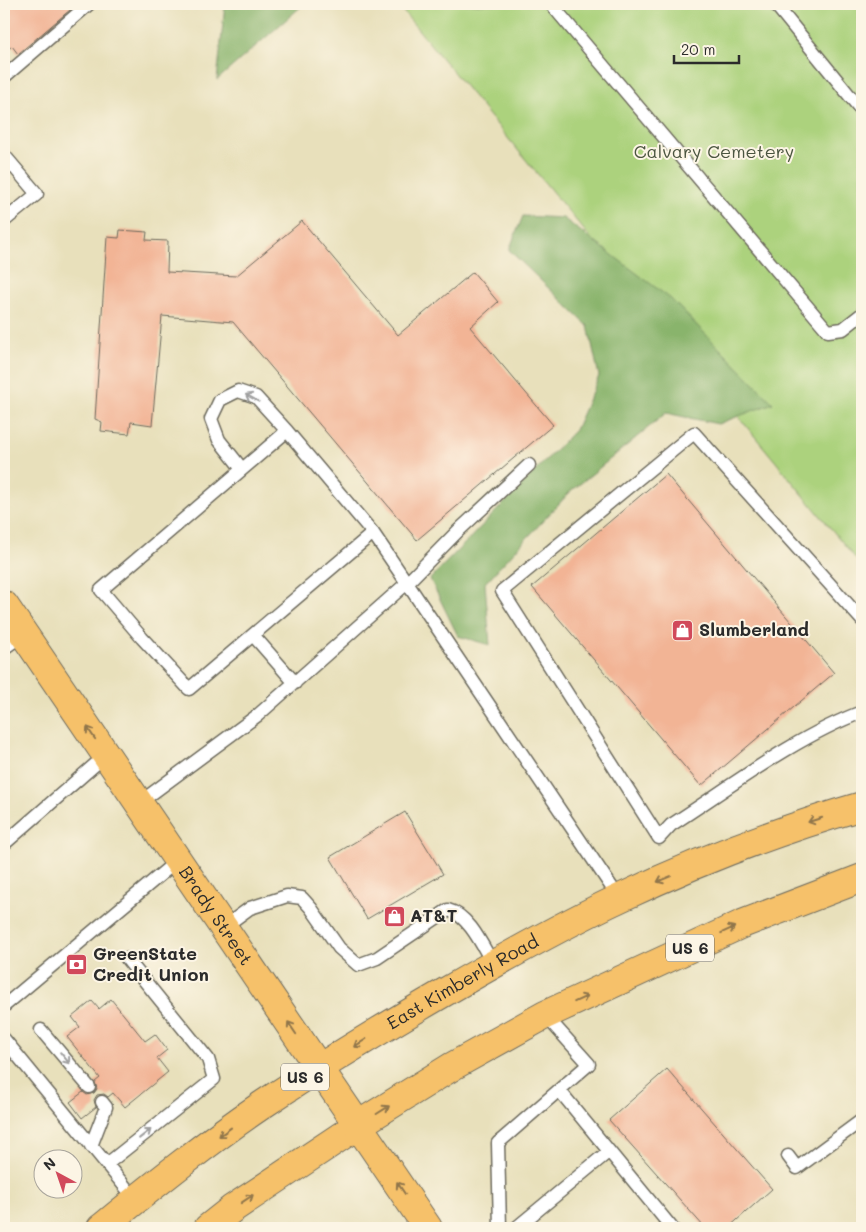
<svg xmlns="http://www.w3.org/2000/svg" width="866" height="1232" viewBox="0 0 866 1232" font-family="Mali,sans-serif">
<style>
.green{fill:#acd27d;stroke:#6c7e54}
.forest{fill:#89b46c;stroke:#5a704c}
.building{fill:#f2b495}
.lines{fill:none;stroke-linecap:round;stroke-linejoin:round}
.service-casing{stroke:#6d6a5d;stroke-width:15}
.primary-casing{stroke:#6d6a5d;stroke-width:30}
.trunk-casing{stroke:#6d6a5d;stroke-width:30}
.service{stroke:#fff;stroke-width:12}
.primary{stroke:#f6c16b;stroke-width:28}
.trunk{stroke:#f6c16b;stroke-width:28}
.oneway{stroke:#a0a0a0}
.oneway2{stroke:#90764b}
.labels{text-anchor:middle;stroke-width:4;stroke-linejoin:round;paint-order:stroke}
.shield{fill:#fcf5e5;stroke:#6a6863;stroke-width:1}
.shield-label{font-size:16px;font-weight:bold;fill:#2b2b2b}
.park-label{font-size:18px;fill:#4b5540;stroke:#fcf5e5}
.poi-label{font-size:18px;font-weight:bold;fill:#2b2b2b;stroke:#fcf5e5;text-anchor:start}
.street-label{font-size:18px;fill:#2b2b2b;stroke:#fcf5e5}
</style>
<rect width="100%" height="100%" fill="#fcf5e5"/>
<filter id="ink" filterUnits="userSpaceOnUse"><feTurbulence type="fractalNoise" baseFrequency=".02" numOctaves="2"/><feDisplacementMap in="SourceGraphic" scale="10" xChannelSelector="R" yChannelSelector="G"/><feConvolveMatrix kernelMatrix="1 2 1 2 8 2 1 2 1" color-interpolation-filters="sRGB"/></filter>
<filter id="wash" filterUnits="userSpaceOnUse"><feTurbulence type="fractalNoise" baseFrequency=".0096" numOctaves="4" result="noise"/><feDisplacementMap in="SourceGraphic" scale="20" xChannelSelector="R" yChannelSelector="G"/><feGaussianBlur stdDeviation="1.12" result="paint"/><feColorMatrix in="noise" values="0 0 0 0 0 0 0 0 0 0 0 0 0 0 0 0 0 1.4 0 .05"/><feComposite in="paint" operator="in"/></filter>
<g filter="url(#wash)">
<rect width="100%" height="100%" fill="#e8e0bb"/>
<!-- green -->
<path class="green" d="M397,4H862V566Z"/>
<!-- forest -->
<path class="forest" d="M225,4H304L217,80Z
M523,216L563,218L671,299L773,403L718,424L666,413L569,493L485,583L490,645L458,636L430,579L575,430L599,376L588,326L509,250Z"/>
<g id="blocks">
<!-- building -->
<path class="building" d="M4,4H77L18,54L12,46L4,53Z
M302,221L398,335L473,272L498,302L470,327L553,425L417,540L233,322L162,316L152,425L131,422L129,434L101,431L102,422L95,419L107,237L119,238L120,230L147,232L146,240L168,241L167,272L236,276Z
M666,474L834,673L701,786L532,587Z
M405,812L443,874L367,919L330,857Z
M111,999L145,1041L155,1034L167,1050L157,1058L168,1072L125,1107L113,1093L108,1097L104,1094L97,1095L94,1100L96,1107L82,1118L70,1102L83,1092L87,1095L94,1093L97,1089L95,1082L100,1078L67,1037L80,1027L72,1017L92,1001L99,1009Z
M667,1069L772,1189L728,1228H705L609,1120Z"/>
</g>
</g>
<g filter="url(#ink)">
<use href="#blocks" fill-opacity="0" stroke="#6d6a5d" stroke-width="1"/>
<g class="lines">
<defs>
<path id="service" d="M551,4L828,331L843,329L862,314
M775,4L862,111
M4,77L89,4
M4,155L37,194L4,221
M242,469L219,440L211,419L220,400L238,391L256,397L287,431
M373,533L189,689L142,638L101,590L287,431L373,533L407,583L458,531L529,465
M862,620L694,433L502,591L659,838L671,825C730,787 797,736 862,712
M253,635L295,683
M4,648L24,634
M139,803L258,715L407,583L619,898
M4,844L106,755
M224,927L250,908L287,896L302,898L311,908L339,948L358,965L377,958L448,910C469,915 483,947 493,964
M4,1006L178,860
M545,1015L589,1064L559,1090L672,1228
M41,1030L89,1087
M4,1039L136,1200
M91,1146L106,1107L102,1102
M788,1156L797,1168L862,1120
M107,1164L214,1079L208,1059L127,959
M500,1228L498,1143L559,1090
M516,1228L608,1152"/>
<g id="primary">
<path id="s1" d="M101,1228C153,1186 206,1143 262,1105C322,1065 383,1028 445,992C502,959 560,926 620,898C698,861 779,830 862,806"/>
<path d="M208,1228L232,1209L358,1125L453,1066L545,1015L742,924L862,878"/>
</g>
<g id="trunk">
<path id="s2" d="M4,605L428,1228"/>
</g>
</defs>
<!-- service casing -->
<use href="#service" class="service-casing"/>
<!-- primary casing -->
<use href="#primary" class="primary-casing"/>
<!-- trunk casing -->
<use href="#trunk" class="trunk-casing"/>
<!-- service -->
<use href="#service" class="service"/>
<!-- primary -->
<use href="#primary" class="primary"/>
<!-- trunk -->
<use href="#trunk" class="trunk"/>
</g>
<!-- one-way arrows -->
<defs><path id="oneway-shaft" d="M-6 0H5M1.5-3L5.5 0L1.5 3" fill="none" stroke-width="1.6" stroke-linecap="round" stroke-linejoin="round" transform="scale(1.25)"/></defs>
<g class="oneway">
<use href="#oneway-shaft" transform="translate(252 398) rotate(-151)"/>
<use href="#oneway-shaft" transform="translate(65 1058) rotate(50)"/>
<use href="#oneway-shaft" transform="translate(145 1134) rotate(-38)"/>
</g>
<g class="oneway2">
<use href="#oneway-shaft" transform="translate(91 733) rotate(-124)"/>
<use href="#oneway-shaft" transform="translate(815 820) rotate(163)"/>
<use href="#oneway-shaft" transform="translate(664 879) rotate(157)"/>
<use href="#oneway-shaft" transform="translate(728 930) rotate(-25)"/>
<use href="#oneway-shaft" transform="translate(581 999) rotate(-25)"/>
<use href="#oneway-shaft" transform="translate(292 1028) rotate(-124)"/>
<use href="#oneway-shaft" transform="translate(360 1043) rotate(148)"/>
<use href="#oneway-shaft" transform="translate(383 1110) rotate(-32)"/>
<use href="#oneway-shaft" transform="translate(225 1132) rotate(144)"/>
<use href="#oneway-shaft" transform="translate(401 1188) rotate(-124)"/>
<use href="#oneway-shaft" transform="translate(247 1199) rotate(-34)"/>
</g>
</g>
<!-- icons -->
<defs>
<symbol id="shop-square" viewBox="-11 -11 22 22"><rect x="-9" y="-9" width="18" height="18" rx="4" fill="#d1495b" stroke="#fcf5e5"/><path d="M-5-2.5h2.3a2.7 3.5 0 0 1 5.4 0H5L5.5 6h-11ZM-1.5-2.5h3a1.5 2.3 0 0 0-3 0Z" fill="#fff"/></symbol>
<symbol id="bank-square" viewBox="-11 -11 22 22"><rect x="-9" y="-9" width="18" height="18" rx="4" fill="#d1495b" stroke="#fcf5e5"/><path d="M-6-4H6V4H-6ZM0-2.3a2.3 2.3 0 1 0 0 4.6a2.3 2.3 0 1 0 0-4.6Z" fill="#fff"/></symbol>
</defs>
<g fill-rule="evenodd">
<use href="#shop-square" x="670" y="618" width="25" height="25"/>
<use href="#shop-square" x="382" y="904" width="25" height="25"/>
<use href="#bank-square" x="64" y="952" width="25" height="25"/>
</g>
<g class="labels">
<!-- shield labels -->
<g class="shield">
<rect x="666" y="934.5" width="48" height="27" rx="4"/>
<rect x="281" y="1063.5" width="48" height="27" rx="4"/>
</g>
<g class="shield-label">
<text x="690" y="954">US 6</text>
<text x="305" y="1083">US 6</text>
</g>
<!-- park labels -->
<g class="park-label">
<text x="714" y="158">Calvary Cemetery</text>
</g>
<!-- poi labels -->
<g class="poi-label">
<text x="699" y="636">Slumberland</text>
<text x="410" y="922">AT&amp;T</text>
<text x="93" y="960">GreenState<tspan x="93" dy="21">Credit Union</tspan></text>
</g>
<!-- street labels -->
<g class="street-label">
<text dy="6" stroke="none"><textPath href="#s2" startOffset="376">Brady Street</textPath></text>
<text dy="6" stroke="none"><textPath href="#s1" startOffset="438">East Kimberly Road</textPath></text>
</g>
</g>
<!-- margin -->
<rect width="866" height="1232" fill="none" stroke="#fcf5e5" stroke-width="20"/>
<!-- north arrow -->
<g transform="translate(58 1174) rotate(320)"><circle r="24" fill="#fcf5e5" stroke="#a8a49b"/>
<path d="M0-4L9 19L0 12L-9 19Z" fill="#d1495b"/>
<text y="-8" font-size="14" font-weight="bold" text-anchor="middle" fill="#2b2b2b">N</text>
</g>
<!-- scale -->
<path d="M674 55v8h65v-8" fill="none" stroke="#2b2b2b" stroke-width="2.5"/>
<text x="681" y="55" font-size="15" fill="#2b2b2b" stroke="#fcf5e5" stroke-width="4" paint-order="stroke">20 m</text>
</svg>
